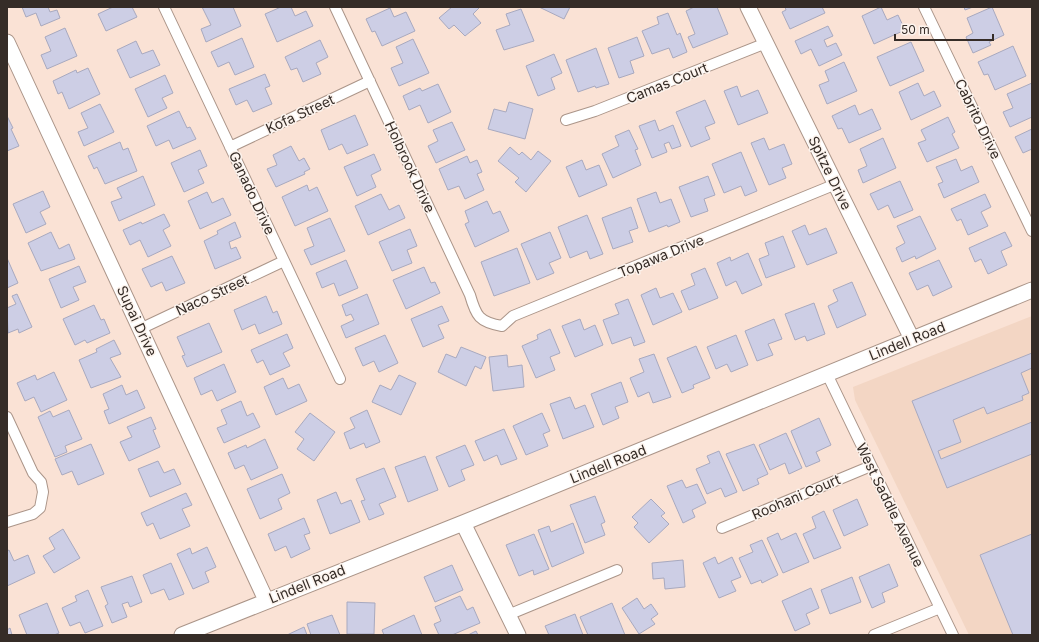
<svg xmlns="http://www.w3.org/2000/svg" width="1039" height="642" viewBox="0 0 1039 642" font-family="Inter,sans-serif">
<style>
.built{fill:#f3d6c4}
.building{fill:#cdcee5;stroke:#a8a9bf}
.lines{fill:none;stroke-linecap:round;stroke-linejoin:round}
.street-casing{stroke:#ab9589;stroke-width:12}
.secondary-casing{stroke:#ab9589;stroke-width:17}
.street{stroke:#fff;stroke-width:10}
.secondary{stroke:#fff;stroke-width:15}
.labels{text-anchor:middle;stroke-width:3;stroke-linejoin:round;paint-order:stroke}
.street-label{font-size:14px;fill:#352c27;stroke:#fcf3ed}
</style>
<rect width="100%" height="100%" fill="#fae2d5"/>
<!-- built -->
<path class="built" d="M1032,316V635H969L855,400L853,387Z"/>
<!-- building -->
<path class="building" d="M22,7H48L50,12L57,10L60,18L41,26L36,13L26,17Z
M113,7H132L137,17L106,31L98,14Z
M202,7H233L241,26L206,42L201,29L211,25Z
M281,7H291L295,16L306,11L313,26L277,42L265,14Z
M452,7H480L473,14L481,23L465,36L454,25L449,29L439,18Z
M539,7H570L564,19Z
M694,7H717L728,34L693,48L688,37L695,34L686,11Z
M785,7H822L825,13L790,29L782,12L786,10Z
M881,7L887,20L898,15L905,30L874,44L862,16Z
M964,7H973L965,10Z
M992,7L1004,35L989,42L991,45L973,53L966,37L973,33L967,18Z
M390,8L394,17L406,12L415,31L382,46L375,31L372,32L366,19Z
M521,9L534,41L504,50L496,30L510,25L506,14Z
M668,13L677,35L680,33L687,52L673,58L669,48L652,54L642,31L659,24L657,17Z
M828,26L833,36L824,40L827,47L836,43L842,55L819,66L811,49L801,54L795,41Z
M65,28L77,56L47,69L41,55L51,51L45,37Z
M637,37L644,56L630,61L634,73L619,78L608,48Z
M242,38L254,67L235,75L229,62L218,67L211,52Z
M413,39L429,73L399,86L391,68L403,63L396,47Z
M320,40L328,57L316,63L321,74L303,82L297,68L291,70L285,57Z
M136,41L142,54L153,50L160,65L130,78L117,50Z
M911,42L924,71L890,86L877,57Z
M1013,46L1026,76L995,90L988,74L984,75L978,62Z
M596,48L609,84L596,88L595,86L578,92L566,60Z
M554,54L562,73L551,78L555,89L538,96L526,66Z
M844,62L857,91L827,104L819,85L829,81L825,71Z
M88,68L100,94L69,109L62,92L58,94L53,81L76,70L77,73Z
M265,74L270,86L265,88L272,104L253,112L247,100L236,105L229,89Z
M165,75L173,93L162,98L167,108L148,117L135,89Z
M918,83L924,96L934,91L941,106L911,120L899,92Z
M1032,83V117L1010,127L1003,112L1013,108L1007,94Z
M438,84L451,112L428,123L420,105L409,110L403,96L420,88L422,91Z
M737,86L741,97L758,90L768,113L738,125L724,91Z
M705,100L715,123L705,127L710,139L691,147L676,112Z
M509,102L533,109L525,139L488,129L494,109L506,112Z
M100,104L114,132L84,146L78,132L88,128L81,113Z
M855,105L859,115L872,109L881,129L849,143L842,128L838,129L832,116Z
M179,111L187,128L190,127L196,139L173,149L169,140L156,146L147,126Z
M355,115L368,145L347,154L342,144L329,150L321,130Z
M7,116L13,128L11,129L19,146L7,151Z
M948,117L955,132L952,134L959,148L927,162L918,143L926,140L921,130Z
M655,120L659,131L673,125L681,146L672,149L669,142L664,144L667,152L652,158L639,126Z
M452,122L465,150L436,163L428,146L438,141L433,130Z
M1032,129V149L1023,153L1015,137Z
M629,130L638,149L635,150L641,165L613,178L602,154L619,146L615,136Z
M764,138L769,150L784,144L792,164L782,168L786,178L769,185L751,143Z
M883,138L896,168L863,183L858,170L867,166L860,149Z
M120,142L123,150L128,148L137,171L105,184L97,167L94,169L88,156Z
M291,146L299,161L304,158L310,169L304,172L305,174L276,187L267,169L277,165L273,155Z
M510,147L519,155L522,152L531,160L538,151L551,161L526,192L515,182L519,178L498,161Z
M200,150L207,166L198,170L204,183L184,192L171,163Z
M741,152L757,191L745,196L741,186L724,193L712,164Z
M374,154L381,170L371,175L376,187L357,196L344,167Z
M467,156L470,163L477,160L482,172L477,174L484,190L465,199L459,186L448,190L439,169Z
M956,159L961,171L972,166L979,182L944,198L938,184L943,182L936,167Z
M582,160L586,170L599,165L607,185L579,197L566,167Z
M143,176L155,205L119,221L111,202L122,198L117,188Z
M708,176L715,195L704,199L708,211L691,217L679,187Z
M900,181L913,210L894,218L888,205L878,210L870,194Z
M307,185L309,191L317,187L328,211L295,226L282,197Z
M43,191L50,207L40,212L46,224L26,233L13,204Z
M207,192L212,203L223,198L231,215L200,229L188,201Z
M656,192L660,203L671,199L680,222L668,227L667,225L649,232L637,199Z
M381,194L389,210L399,205L405,218L368,235L355,206Z
M985,194L991,207L981,212L988,226L968,235L961,219L957,221L951,209Z
M487,201L493,214L500,211L509,231L475,247L465,224L469,222L465,211Z
M631,207L638,228L629,231L633,242L613,249L602,218Z
M164,214L170,226L163,230L171,246L148,257L140,240L130,245L123,230L141,222L142,224Z
M587,215L603,254L590,259L587,251L570,258L558,227Z
M920,216L936,249L916,259L915,256L902,262L896,248L905,243L897,226Z
M330,218L345,251L311,265L304,250L314,246L307,228Z
M235,222L241,237L229,242L231,249L236,247L241,258L215,269L204,241L218,234L217,231Z
M805,225L809,235L826,228L837,253L807,265L792,231Z
M410,229L417,246L407,250L412,263L392,271L379,242Z
M51,232L59,249L69,244L75,259L41,271L28,243Z
M550,232L561,258L549,263L554,273L537,280L521,244Z
M1005,232L1012,246L1001,251L1007,265L988,274L981,259L975,262L969,248Z
M783,236L795,267L766,278L759,259L769,255L765,243Z
M517,248L530,283L494,296L481,262Z
M748,253L762,285L742,294L736,281L726,286L717,263L730,257L731,261Z
M172,256L185,283L166,291L162,282L151,287L142,269Z
M7,258L18,283L7,288Z
M346,260L358,288L339,296L334,283L322,288L316,273Z
M939,260L952,287L933,296L928,285L917,290L909,273Z
M79,266L86,282L73,287L79,300L61,308L49,279Z
M424,267L431,283L435,282L440,293L406,309L393,280Z
M705,268L718,298L689,310L681,291L695,285L691,274Z
M852,282L866,315L837,328L828,306L838,301L833,290Z
M656,288L660,298L673,293L682,312L653,325L641,295Z
M17,294L32,327L19,333L18,329L8,333L7,308L16,304L12,296Z
M367,294L379,324L346,338L341,326L354,320L351,314L346,316L342,305Z
M266,296L273,313L277,311L282,324L259,334L255,324L242,330L234,310Z
M628,299L645,342L634,346L631,337L612,344L603,320L619,314L615,304Z
M814,303L825,334L807,341L805,336L795,340L785,314Z
M94,305L101,320L104,319L110,333L87,343L85,340L75,345L63,319Z
M442,306L449,321L438,325L444,338L423,347L411,319Z
M580,319L584,330L595,325L603,345L575,357L562,326Z
M774,319L782,339L768,344L773,355L757,361L745,331Z
M209,323L222,352L187,367L182,356L185,355L177,337Z
M550,329L560,353L550,357L555,370L536,378L522,346L538,339L537,335Z
M287,334L293,348L283,353L290,366L270,375L263,360L257,363L251,350Z
M385,335L398,363L379,372L374,361L363,366L355,348Z
M736,335L748,365L731,372L727,364L716,369L707,347Z
M114,340L121,354L110,358L121,377L91,388L79,360L97,352L96,349Z
M696,346L710,378L693,385L694,388L682,393L667,358Z
M461,347L486,357L481,369L475,366L466,386L438,372L446,354L456,358Z
M1032,353V368L1021,373L1029,393L1022,396L1023,400L987,414L984,407L953,420L961,442L938,451L941,459L1032,422V454L947,488L912,401Z
M654,354L671,397L653,403L649,392L638,397L630,378L644,372L639,359Z
M507,355L508,367L522,365L524,387L493,391L489,357Z
M224,364L236,392L217,401L212,390L201,395L194,378Z
M54,372L67,400L41,412L34,397L25,401L17,383L35,375L37,380Z
M399,375L416,383L401,415L372,402L380,385L391,390Z
M283,378L288,389L299,384L307,401L276,415L264,387Z
M621,382L628,402L615,407L619,418L603,425L591,394Z
M122,385L126,395L137,390L145,408L109,424L104,411L109,409L103,394Z
M570,397L575,409L585,405L594,427L563,439L550,404Z
M241,401L247,416L253,413L260,427L224,443L217,428L227,424L221,410Z
M69,410L82,439L65,446L67,452L55,457L38,417L50,411L53,417Z
M367,410L380,442L366,448L364,443L350,449L344,433L355,428L350,418Z
M310,413L335,432L314,461L297,449L304,439L295,432Z
M542,413L550,431L543,434L548,446L526,455L513,426Z
M151,417L156,429L153,430L160,447L129,461L120,442L132,437L127,427Z
M819,418L831,445L816,452L820,461L806,467L791,431Z
M504,429L517,459L501,465L497,455L484,461L475,441Z
M786,433L802,468L789,474L785,463L770,470L759,445Z
M265,439L278,468L251,480L244,465L235,469L228,453L246,445L247,448Z
M91,444L104,474L78,485L72,471L62,475L55,459Z
M754,444L768,474L757,479L759,484L743,491L726,454Z
M465,445L474,465L461,470L465,480L449,487L436,457Z
M719,451L737,492L725,497L721,488L707,494L696,469L710,463L707,456Z
M425,456L438,490L408,502L395,467Z
M158,461L164,473L174,469L181,484L150,497L138,469Z
M384,468L396,497L379,504L384,514L369,520L361,501L365,500L356,479Z
M282,474L290,493L278,499L282,509L260,519L247,489Z
M682,480L686,488L697,484L706,503L692,510L695,517L683,523L667,486Z
M336,492L341,504L351,500L360,522L330,534L317,500Z
M186,493L192,505L182,509L190,526L160,539L153,523L147,526L141,513Z
M595,496L605,522L601,524L605,535L585,543L570,505Z
M651,499L665,513L661,516L669,524L649,543L634,527L638,523L632,517Z
M857,499L868,525L844,536L833,510Z
M824,511L841,548L814,559L803,534L816,528L812,517Z
M304,518L310,533L304,535L310,549L291,558L286,546L275,551L268,534Z
M573,523L584,553L552,567L538,530L549,526L551,532Z
M63,529L80,558L54,573L43,556L55,549L49,538Z
M778,533L781,540L796,533L809,562L783,573L767,538Z
M534,534L549,569L534,575L533,570L519,576L506,545Z
M1032,534V635H1013L980,555Z
M762,540L778,575L762,583L761,580L751,584L739,558L753,552L750,545Z
M207,547L216,567L205,572L209,582L193,589L177,554L190,548L192,554Z
M9,550L14,561L28,555L35,573L7,586V551Z
M715,557L718,564L732,557L741,577L731,581L736,591L719,598L703,563Z
M683,560L685,587L665,589L664,578L653,579L652,563Z
M171,563L184,594L169,600L164,589L151,594L143,575Z
M889,564L898,586L882,593L885,602L872,608L859,577Z
M452,565L463,590L435,602L424,577Z
M132,576L142,602L130,607L128,602L122,604L127,617L112,623L105,606L108,604L101,587Z
M852,577L861,602L830,614L821,590Z
M811,588L819,608L806,614L810,624L795,631L782,601Z
M88,590L103,626L85,633L80,622L70,626L62,608L77,601L75,596Z
M460,596L467,610L473,607L480,623L452,635H439L434,624L441,621L435,607Z
M637,598L644,609L651,604L658,614L651,619L655,624L639,634L622,608Z
M347,602L375,603L374,634H347Z
M47,603L59,633L54,635H27L19,615Z
M612,603L625,635H588L580,617Z
M575,614L583,635H549L545,626Z
M332,615L340,635H311L307,624Z
M414,615L422,635H384L382,630Z
M304,627L307,635H287Z
M10,628L12,635H7V630Z
M476,631L478,635H468Z"/>
<g class="lines">
<defs>
<path id="street" d="M164,7L340,379
M335,7L470,295C476,316 479,322 502,326L513,316L836,184
M924,7L1032,231
M566,120L595,111L766,43
M230,147L370,81
M140,329L284,261
M827,374L953,635
M7,417L33,473L41,482L43,492L40,508L33,514L7,522
M722,528L871,466
M508,615L617,570
M874,635L940,608"/>
<path id="secondary" d="M748,7L912,339
M7,42L266,600
M463,523L518,635
M182,635L463,523L1032,290"/>
</defs>
<!-- street casing -->
<use href="#street" class="street-casing"/>
<!-- secondary casing -->
<use href="#secondary" class="secondary-casing"/>
<!-- street -->
<use href="#street" class="street"/>
<!-- secondary -->
<use href="#secondary" class="secondary"/>
</g>
<g class="labels">
<!-- street labels -->
<g class="street-label">
<text transform="translate(667 83) rotate(-22)" y="5">Camas Court</text>
<text transform="translate(300 114) rotate(-25)" y="5">Kofa Street</text>
<text transform="translate(978 119) rotate(64)" y="5">Cabrito Drive</text>
<text transform="translate(410 167) rotate(65)" y="5">Holbrook Drive</text>
<text transform="translate(830 173) rotate(64)" y="5">Spitze Drive</text>
<text transform="translate(252 193) rotate(65)" y="5">Ganado Drive</text>
<text transform="translate(661 256) rotate(-22)" y="5">Topawa Drive</text>
<text transform="translate(212 295) rotate(-25)" y="5">Naco Street</text>
<text transform="translate(137 321) rotate(65)" y="5">Supai Drive</text>
<text transform="translate(907 341) rotate(-22)" y="5">Lindell Road</text>
<text transform="translate(608 464) rotate(-22)" y="5">Lindell Road</text>
<text transform="translate(796 497) rotate(-23)" y="5">Roohani Court</text>
<text transform="translate(890 505) rotate(64)" y="5">West Saddle Avenue</text>
<text transform="translate(307 584) rotate(-22)" y="5">Lindell Road</text>
</g>
</g>
<!-- border -->
<rect width="1039" height="642" fill="none" stroke="#352c27" stroke-width="16"/>
<!-- scale -->
<path d="M895 34v6h98v-6" fill="none" stroke="#352c27" stroke-width="2"/>
<text x="901" y="34" font-size="12" fill="#352c27" stroke="#fcf3ed" stroke-width="3" paint-order="stroke">50 m</text>
</svg>
